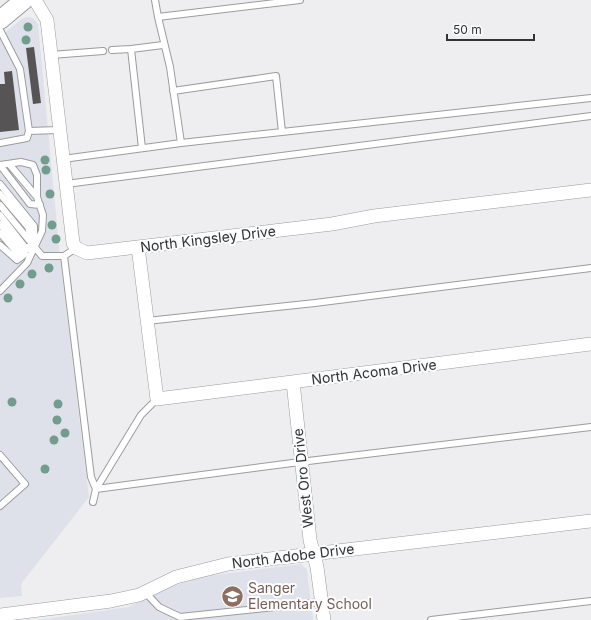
<svg xmlns="http://www.w3.org/2000/svg" width="591" height="620" viewBox="0 0 591 620" font-family="Inter,sans-serif">
<style>
.built{fill:#dee1ea}
.building{fill:#565455}
.lines{fill:none;stroke-linecap:round;stroke-linejoin:round}
.lane-casing{stroke:#9b9c9d;stroke-width:8}
.street-casing{stroke:#9b9c9d;stroke-width:14}
.secondary-casing{stroke:#9b9c9d;stroke-width:20}
.lane{stroke:#fff;stroke-width:6}
.street{stroke:#fff;stroke-width:13}
.secondary{stroke:#fff;stroke-width:18}
.tree{fill:#719c8e}
.labels{text-anchor:middle;stroke-width:4;stroke-linejoin:round;paint-order:stroke}
.street-label{font-size:14px;fill:#323333;stroke:#fbfcfd}
.education-label{font-size:14px;fill:#785e54;stroke:#fbfcfd;text-anchor:start}
</style>
<rect width="100%" height="100%" fill="#eeeef0"/>
<!-- built -->
<path class="built" d="M27,17L33,18L38,24L61,268L89,497L21,584L22,596L0,598V37L23,18Z
M301,564L307,570L313,620H38L128,607L176,585L206,576Z"/>
<!-- building -->
<path class="building" d="M34,47L41,103L33,104L26,48Z
M12,71L19,130L0,132V84H5L4,72Z"/>
<g class="lines">
<defs>
<path id="lane" d="M155,0L158,17L300,0
M0,30L20,69L29,131L27,138L0,143
M112,50L131,49
M51,55L103,51
M173,91L276,76L282,132L181,143
M29,131L59,130
M282,132L591,98
M142,148L131,49L163,45
M63,159L181,143L170,67L158,17
M9,164L37,197
M0,165L21,162L33,165L37,175V197L43,215L42,231L27,263L0,291
M0,165L30,204L40,205
M0,184L34,226V245
M66,184L591,116
M0,194L28,227L32,241
M0,205L42,256H64L76,248
M0,215L25,247H34
M0,224L22,252L30,248
M0,233L19,255L25,251
M0,245L17,260L25,254
M64,256L91,477L96,489
M147,321L315,303L591,268
M0,455L25,484L0,506
M96,489L300,462L591,427
M93,502L96,489L141,415L157,399
M145,592L159,607L180,617L321,602
M431,620L591,601"/>
<path id="street" d="M35,0L47,20L73,243L76,248L87,253L332,224L374,216L591,190
M138,247L157,399L591,344
M293,382L310,540L317,567L324,620
M0,615L111,601L139,595L176,577L228,564L591,521"/>
<path id="secondary" d="M0,20L24,0"/>
</defs>
<!-- lane casing -->
<use href="#lane" class="lane-casing"/>
<!-- street casing -->
<use href="#street" class="street-casing"/>
<!-- secondary casing -->
<use href="#secondary" class="secondary-casing"/>
<!-- lane -->
<use href="#lane" class="lane"/>
<!-- street -->
<use href="#street" class="street"/>
<!-- secondary -->
<use href="#secondary" class="secondary"/>
</g>
<!-- trees -->
<g class="tree">
<circle cx="28" cy="27" r="4.5"/>
<circle cx="26" cy="40" r="4.5"/>
<circle cx="45" cy="160" r="4.5"/>
<circle cx="46" cy="170" r="4.5"/>
<circle cx="50" cy="194" r="4.5"/>
<circle cx="52" cy="225" r="4.5"/>
<circle cx="56" cy="239" r="4.5"/>
<circle cx="49" cy="268" r="4.5"/>
<circle cx="32" cy="274" r="4.5"/>
<circle cx="20" cy="284" r="4.5"/>
<circle cx="8" cy="298" r="4.5"/>
<circle cx="12" cy="402" r="4.5"/>
<circle cx="58" cy="404" r="4.5"/>
<circle cx="57" cy="420" r="4.5"/>
<circle cx="65" cy="433" r="4.5"/>
<circle cx="54" cy="440" r="4.5"/>
<circle cx="45" cy="469" r="4.5"/>
</g>
<!-- icons -->
<defs>
<symbol id="school-disc" viewBox="-11 -11 22 22"><circle r="9.5" fill="#8d6e63" stroke="#fbfcfd"/><path d="M0-5L7-2L0 1L-7-2ZM-4 1L0 2.5L4 1V4Q0 6-4 4Z" fill="#fff"/></symbol>
</defs>
<g fill-rule="evenodd">
<use href="#school-disc" x="220" y="584" width="25" height="25"/>
</g>
<g class="labels">
<!-- street labels -->
<g class="street-label">
<text transform="translate(208 239) rotate(-7)" y="5">North Kingsley Drive</text>
<text transform="translate(374 372) rotate(-7)" y="5">North Acoma Drive</text>
<text transform="translate(303 478) rotate(-96)" y="5">West Oro Drive</text>
<text transform="translate(293 556) rotate(-7)" y="5">North Adobe Drive</text>
</g>
<!-- education labels -->
<g class="education-label">
<text x="248" y="593">Sanger<tspan x="248" dy="16">Elementary School</tspan></text>
</g>
</g>
<!-- scale -->
<path d="M447 34v6h87v-6" fill="none" stroke="#323333" stroke-width="2"/>
<text x="453" y="34" font-size="12" fill="#323333" stroke="#fbfcfd" stroke-width="3" paint-order="stroke">50 m</text>
</svg>
